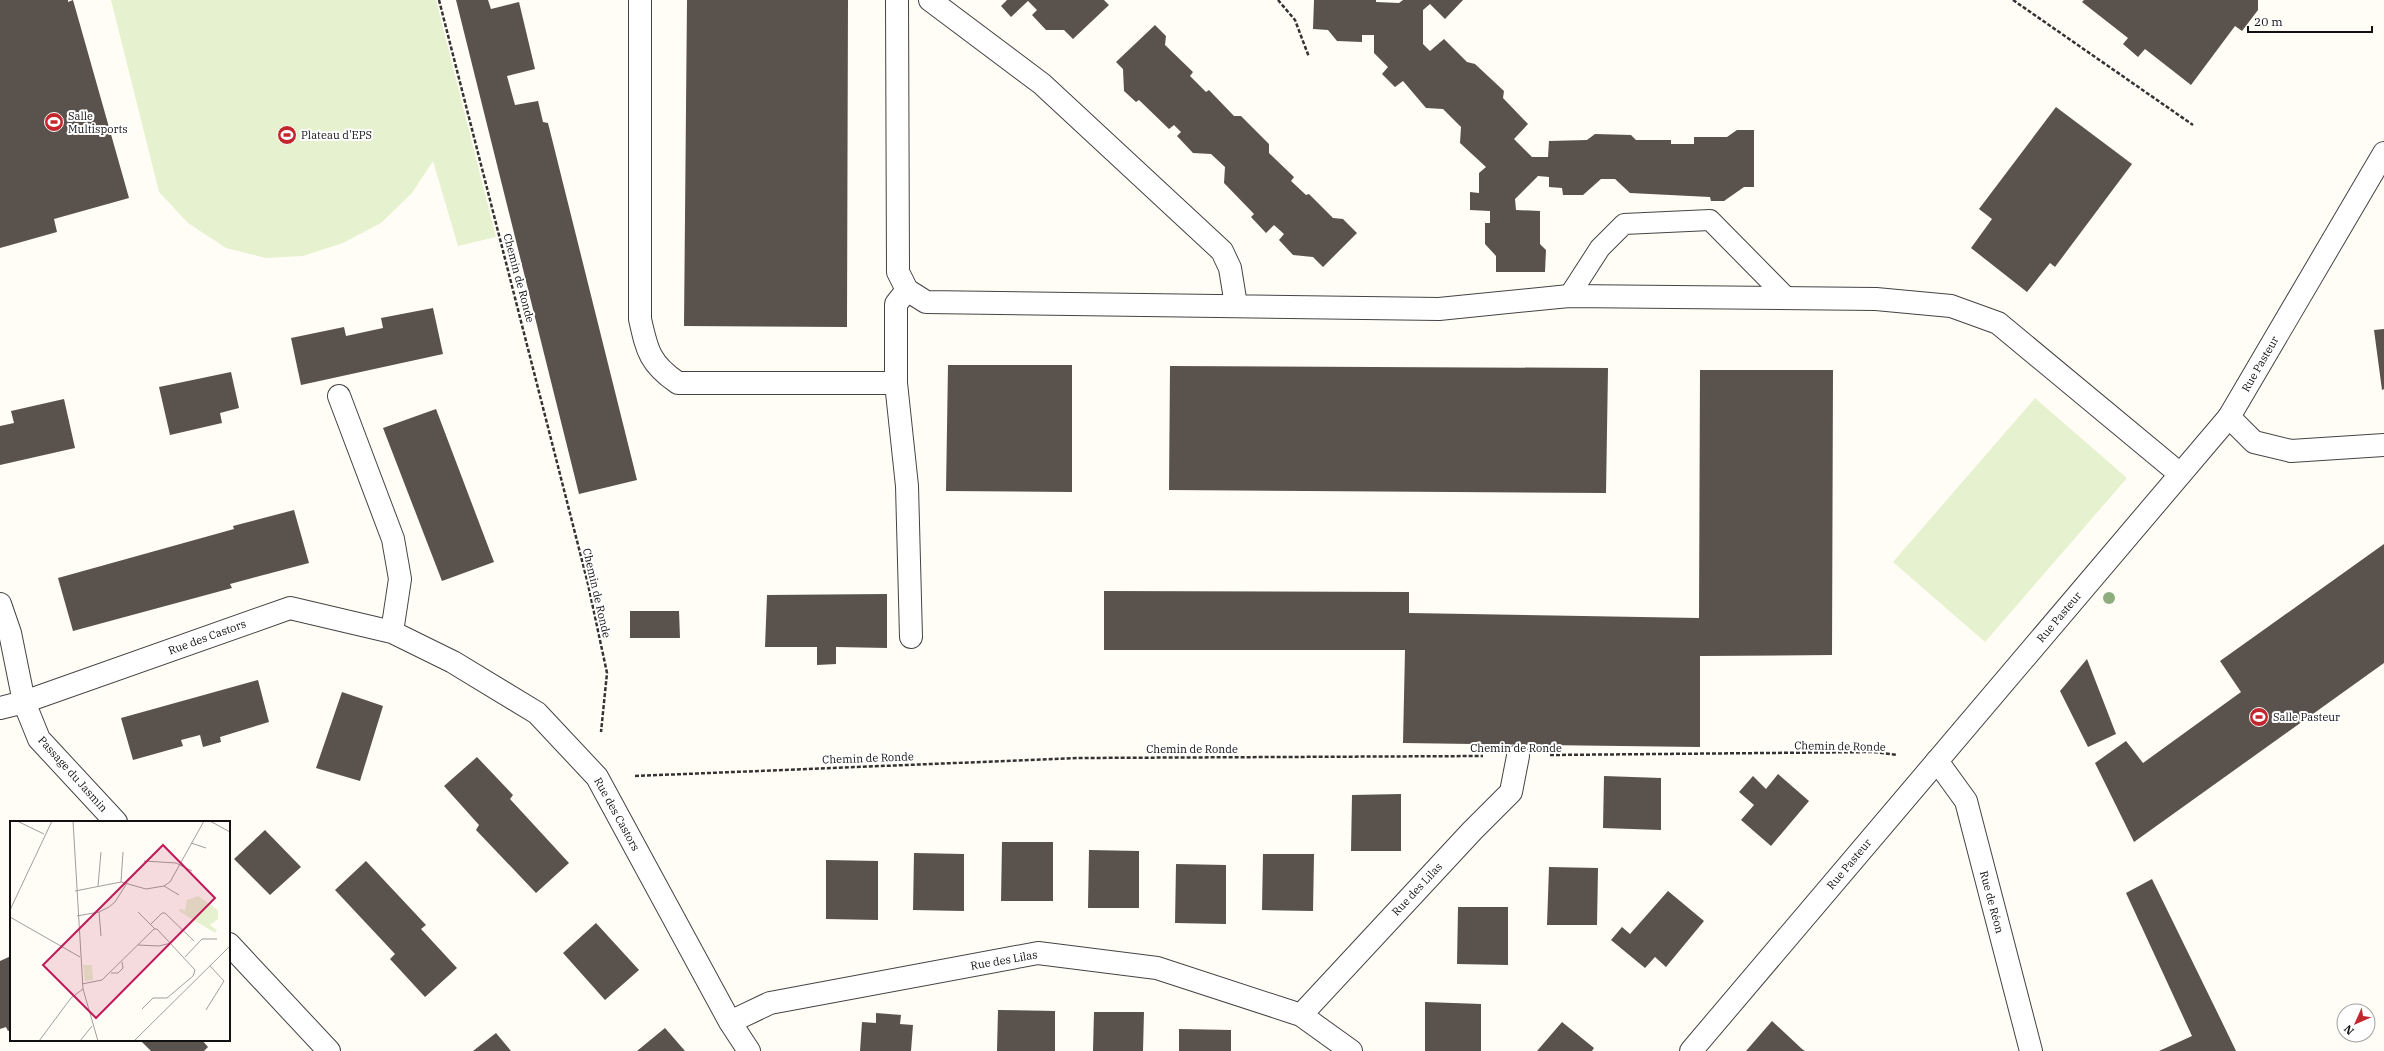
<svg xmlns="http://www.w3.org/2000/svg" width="2384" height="1051" viewBox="0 0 2384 1051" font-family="'IBM Plex Serif',serif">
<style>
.pitch{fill:#e6f2cf}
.building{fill:#5a524d}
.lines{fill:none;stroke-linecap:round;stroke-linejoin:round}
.service-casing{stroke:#444;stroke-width:22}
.minor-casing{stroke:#444;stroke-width:24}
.tertiary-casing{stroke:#444;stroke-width:24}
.path{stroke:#333;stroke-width:2.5;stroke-dasharray:4 2;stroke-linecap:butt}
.service{stroke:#fff;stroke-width:20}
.minor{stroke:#fff;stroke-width:22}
.tertiary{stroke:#fff;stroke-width:22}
.tree{fill:#8dad7f}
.labels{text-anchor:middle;stroke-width:4;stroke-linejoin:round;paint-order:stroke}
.poi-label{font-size:11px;fill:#111;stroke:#fff;text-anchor:start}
.street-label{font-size:11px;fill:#111;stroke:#fff}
.inset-road{fill:none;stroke:#a09f9a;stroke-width:1}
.view{fill:#c2185b;fill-opacity:0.15;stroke:#c2185b;stroke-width:2}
.inset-edge{fill:none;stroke:#111;stroke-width:2}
</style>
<rect width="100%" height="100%" fill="#fffdf5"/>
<!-- pitch -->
<path class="pitch" d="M111,0H436L496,237L458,246L433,161L412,193L381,223L343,243L303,256L266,258L226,248L188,223L159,192Z
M2035,398L2127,478L1985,642L1893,562Z"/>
<!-- building -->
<path class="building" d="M0,0H68V2L73,0L129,198L54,219L57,232L0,248Z
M456,0H488L491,9L519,2L535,69L507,76L515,105L538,101L543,122L548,123L637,480L579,494Z
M687,0H848L847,327L684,326Z
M1007,0H1104L1109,5L1073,39L1064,30H1046L1032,15L1037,10L1028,1L1011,17L1001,6Z
M1314,0H1376V2L1399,3L1403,0H1463L1445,19L1430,4L1423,10V44L1430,51L1444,39L1467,62L1475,64L1504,91L1503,98L1528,124L1514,139L1532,157H1548L1549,141L1587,140L1595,134L1631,135L1636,140H1671V144H1694V137H1727L1737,130H1754V187H1744L1724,201H1711L1710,197L1630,193L1615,179H1601L1583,195H1563L1562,188L1549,187V177L1538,176L1515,199L1516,210L1540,211V244L1546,250L1545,272H1496V256L1485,244V223H1490V211L1470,210V192L1479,193V173L1486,167L1460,143L1461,127L1443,109L1426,108L1403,81L1395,87L1382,74L1388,67L1374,53V35H1362V42L1337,41L1328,30L1313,29Z
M2084,0H2258V10L2242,31L2235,26L2191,85L2145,49L2138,57L2123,44L2128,38L2082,2Z
M1155,25L1166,36L1165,45L1193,72L1190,76L1206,92L1209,90L1234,116H1241L1269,144V153L1294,177L1291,181L1306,195L1309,194L1333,218L1343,219L1357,233L1323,267L1313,257L1293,255L1279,240L1284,234L1274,225L1266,233L1251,217L1254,214L1224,183L1225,167L1211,154L1193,153L1177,136L1181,132L1174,125L1169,129L1139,100L1136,102L1124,91L1123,69L1116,62Z
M2056,107L2132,164L2055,267L2050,263L2027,292L1971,248L1992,219L1979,209Z
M433,308L443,354L301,385L291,338L344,327L346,336L383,328L381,318Z
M2384,329V389L2382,390L2374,330Z
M948,365H1072V492L946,491Z
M1170,366L1608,368L1606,493L1169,490Z
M1700,370H1833L1832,655L1700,656V747L1403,743L1405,650H1104V591L1409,592V613L1699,618Z
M231,372L239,408L220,413L222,423L170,435L159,387Z
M64,399L75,448L0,465V426L14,423L11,411Z
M436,409L494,562L442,581L383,428Z
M294,510L309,563L230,584L232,588L73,631L58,578L234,529L233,526Z
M2384,544V663L2134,842L2095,763L2126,741L2143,763L2241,692L2220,661Z
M887,594V648L836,647V664L817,665V647H765L767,595Z
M630,611H679L680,638H630Z
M2087,659L2116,734L2088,747L2060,691Z
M258,680L269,722L220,737L221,742L203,747L200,735L181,740L183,746L133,760L121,718Z
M342,692L383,706L360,781L316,768Z
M477,757L513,795L510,799L569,863L536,893L476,830L479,825L444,786Z
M1778,774L1809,801L1771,846L1741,820L1754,805L1739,792L1753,776L1766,789Z
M1604,776L1661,778V830L1603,828Z
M1401,794V851H1351L1352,795Z
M265,830L301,867L270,895L234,859Z
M1002,842H1053V901H1001Z
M1089,850L1139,851V908H1088Z
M914,853L964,854V911L913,910Z
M1263,854H1314L1313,911L1262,910Z
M826,860L878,861V920L826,919Z
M366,861L426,925L421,929L457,968L425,997L390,959L395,954L335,890Z
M1176,864L1226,865V924L1175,923Z
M1549,867L1598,868L1597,925H1547Z
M2152,879L2222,1022L2236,1051H2159L2192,1036L2126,893Z
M1668,891L1704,921L1666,967L1655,957L1645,968L1611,940L1622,927L1630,934Z
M1458,907H1508V965L1457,964Z
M596,923L639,970L605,1000L563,953Z
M11,956V1030L8,1031L6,1027L0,1029V961Z
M1425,1002L1481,1004V1051H1425Z
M998,1010L1055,1011V1051H997Z
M1094,1012H1144L1143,1051H1093Z
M876,1013L901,1015L900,1024L913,1025L911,1051H860L862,1022L876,1023Z
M1772,1021L1802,1049L1805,1051H1746Z
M1562,1022L1594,1048L1592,1051H1537Z
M665,1028L685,1051H637Z
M1179,1029L1231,1030V1051H1179Z
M496,1033L511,1051H473Z
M140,1040H202L208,1047L204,1051H151Z"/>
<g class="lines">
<defs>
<path id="service" d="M1569,296L1600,248L1624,224L1710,220L1787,298"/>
<path id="minor" d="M640,0V319C647,351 650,364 678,383H896
M897,0L898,272L907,290L926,302L1439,309L1569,296L1876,299L1951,306L1998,323L2180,474
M930,0L1042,84L1222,251L1230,268L1236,305
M907,290L896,304V383L907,486L911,637
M339,396L393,539L400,579L392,632
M2229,417L2254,442L2291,451L2384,445
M0,604L10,633L24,702L39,739L116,822
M0,708L24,702L290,608L392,632L453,662L537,713L597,777L730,1022L749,1051
M1937,761L1966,801L2031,1051
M229,944L329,1051
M1301,1015L1472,831L1511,792L1518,756
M730,1022L770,1003L1038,953L1157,968L1301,1015L1351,1051"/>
<path id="tertiary" d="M1691,1051L2229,417L2384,153"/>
</defs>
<!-- service casing -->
<use href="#service" class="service-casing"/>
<!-- minor casing -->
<use href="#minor" class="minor-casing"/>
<!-- tertiary casing -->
<use href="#tertiary" class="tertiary-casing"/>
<!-- path -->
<path class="path" d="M439,0L588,584L607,673L601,732
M1278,0L1295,20L1309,57
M2013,0L2193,125
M1550,755L1874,752L1897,755
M635,776L1079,758L1483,756"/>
<!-- service -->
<use href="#service" class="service"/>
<!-- minor -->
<use href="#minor" class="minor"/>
<!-- tertiary -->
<use href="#tertiary" class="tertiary"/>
</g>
<!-- trees -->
<circle class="tree" cx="2109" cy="598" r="6"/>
<!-- icons -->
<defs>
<symbol id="stadium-disc" viewBox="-11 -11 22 22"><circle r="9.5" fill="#c4262e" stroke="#fff"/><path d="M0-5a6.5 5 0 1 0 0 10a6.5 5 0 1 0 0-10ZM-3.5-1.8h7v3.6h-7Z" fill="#fff"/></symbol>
</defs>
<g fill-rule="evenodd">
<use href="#stadium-disc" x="43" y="111" width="22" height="22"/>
<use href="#stadium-disc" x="276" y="124" width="22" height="22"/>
<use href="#stadium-disc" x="2248" y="706" width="22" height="22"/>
</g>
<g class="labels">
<!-- poi labels -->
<g class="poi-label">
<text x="68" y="120">Salle<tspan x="68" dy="13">Multisports</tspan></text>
<text x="301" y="139">Plateau d'EPS</text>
<text x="2273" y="721">Salle Pasteur</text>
</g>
<!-- street labels -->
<g class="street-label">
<text transform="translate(519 278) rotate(75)" y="4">Chemin de Ronde</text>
<text transform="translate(2260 364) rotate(-60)" y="4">Rue Pasteur</text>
<text transform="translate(597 593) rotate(77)" y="4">Chemin de Ronde</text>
<text transform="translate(2059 617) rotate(-50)" y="4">Rue Pasteur</text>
<text transform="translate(207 637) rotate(-20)" y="4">Rue des Castors</text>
<text transform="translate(1840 746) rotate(1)" y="4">Chemin de Ronde</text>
<text x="1516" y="752">Chemin de Ronde</text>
<text x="1192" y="753">Chemin de Ronde</text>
<text transform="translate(868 758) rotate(-2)" y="4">Chemin de Ronde</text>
<text transform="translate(73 774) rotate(48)" y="4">Passage du Jasmin</text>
<text transform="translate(617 814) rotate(61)" y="4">Rue des Castors</text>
<text transform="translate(1849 864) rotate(-50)" y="4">Rue Pasteur</text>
<text transform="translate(1417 889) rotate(-47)" y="4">Rue des Lilas</text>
<text transform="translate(1992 902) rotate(75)" y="4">Rue de Réon</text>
<text transform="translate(1004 960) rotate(-10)" y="4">Rue des Lilas</text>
</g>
</g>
<!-- overview -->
<g transform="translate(10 821)">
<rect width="220" height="220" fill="#fffdf5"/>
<path d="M188,75L208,89V98L200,104L207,109L205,112L169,90L170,87L175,90L177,79ZM73,144H82L83,159L75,160Z" fill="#e6f2cf"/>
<path class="inset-road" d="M7,0L34,13M63,0L73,168L88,220M200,0L220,11M181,22L196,27M134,40L166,42L182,50M111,61L113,31M88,65L91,31M154,65L169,74M65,70L111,61L136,68L154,65L160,61L194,0M0,89L42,0M89,91L91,115M128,91L145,108M67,95L89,91L99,86L105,81L117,62M0,96L70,136M141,103L152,92H155L184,120M128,124L149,125L161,122M175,136L192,118H207M101,152H108L113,147L112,141M72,163L92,159L144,108H147L185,149L183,155L157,177H143L132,188M196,189L214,160L200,145M29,220L61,177L73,168M70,220L82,205M124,220L220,125"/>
<path class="view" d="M153,24L205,77L86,197L33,144Z"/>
<rect width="220" height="220" class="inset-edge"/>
</g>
<!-- north arrow -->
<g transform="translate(2356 1023) rotate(225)"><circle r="19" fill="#ffffff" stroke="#a0a0a0"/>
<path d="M0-3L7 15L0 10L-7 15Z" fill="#c4262e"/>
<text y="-6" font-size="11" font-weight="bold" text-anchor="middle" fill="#111111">N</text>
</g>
<!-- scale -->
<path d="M2248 26v6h124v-6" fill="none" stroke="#111111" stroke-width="2"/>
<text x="2254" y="26" font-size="12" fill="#111111" stroke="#ffffff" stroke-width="3" paint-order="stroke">20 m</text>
</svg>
